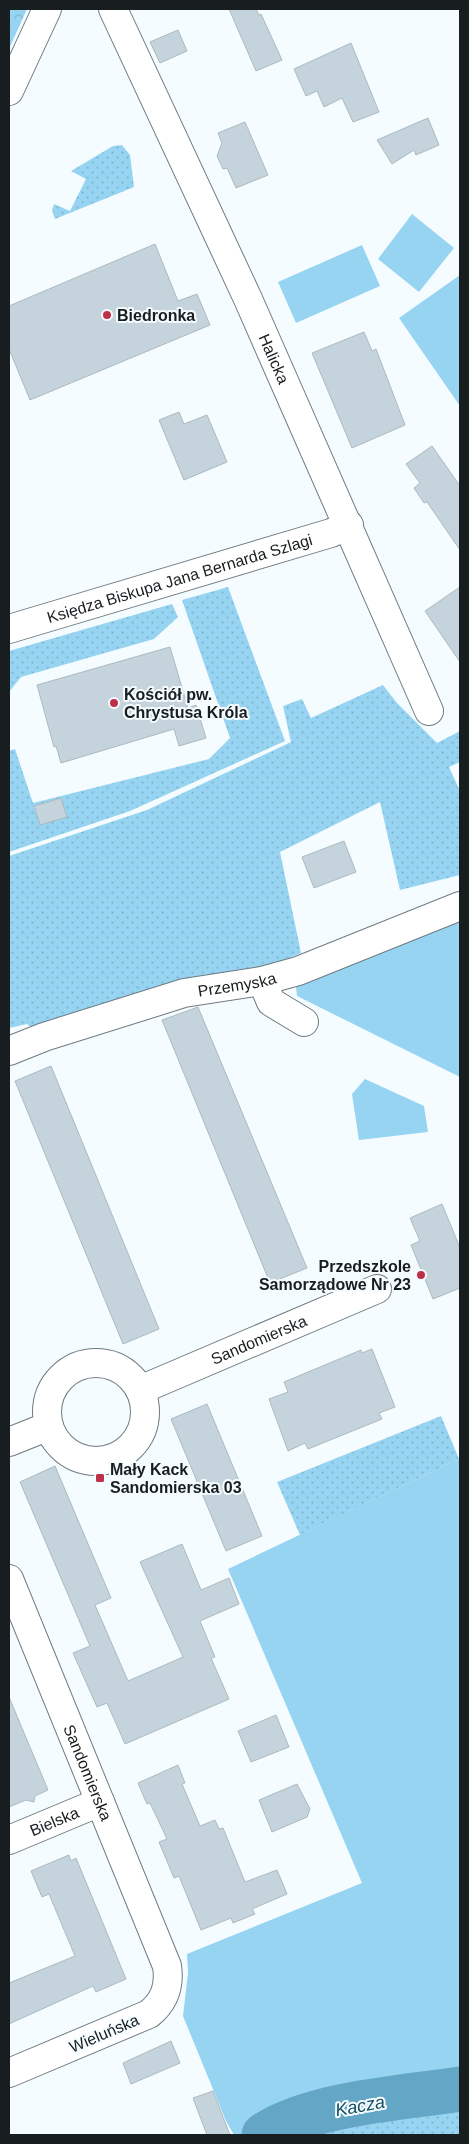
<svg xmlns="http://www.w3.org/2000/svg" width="469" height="2144" viewBox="0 0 469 2144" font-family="Arial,sans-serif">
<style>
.grass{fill:url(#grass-dots)}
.forest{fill:url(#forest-crowns)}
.green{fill:#96d4f2}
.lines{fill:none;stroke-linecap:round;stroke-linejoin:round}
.river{stroke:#63a6c5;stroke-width:45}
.building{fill:#c5d4dc;stroke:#abb9c1}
.minor-casing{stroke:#6d7b82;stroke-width:30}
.minor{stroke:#fff;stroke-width:28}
.poi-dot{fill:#bf2f48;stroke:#f5fcff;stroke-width:2}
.labels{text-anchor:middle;stroke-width:4;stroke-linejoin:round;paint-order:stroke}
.poi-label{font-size:16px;font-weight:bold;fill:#181d20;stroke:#f5fcff;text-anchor:start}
.street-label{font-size:16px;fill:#181d20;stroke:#f5fcff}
.water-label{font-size:18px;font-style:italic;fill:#134b62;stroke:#f5fcff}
</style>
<defs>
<pattern id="grass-dots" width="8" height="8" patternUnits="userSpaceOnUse" patternTransform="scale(1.25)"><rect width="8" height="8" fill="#96d4f2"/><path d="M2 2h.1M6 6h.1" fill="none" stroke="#81b6cf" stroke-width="1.8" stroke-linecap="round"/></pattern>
<pattern id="forest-crowns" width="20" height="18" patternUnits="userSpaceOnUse" patternTransform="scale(1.25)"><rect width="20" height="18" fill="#96d4f2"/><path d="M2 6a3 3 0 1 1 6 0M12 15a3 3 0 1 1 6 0" fill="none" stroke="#81b6cf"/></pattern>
</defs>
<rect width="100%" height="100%" fill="#f5fcff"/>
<!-- grass -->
<path class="grass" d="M122,145L130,155L134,187L55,219L52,210L54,204L70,211L86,179L71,171L113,146Z
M228,587L285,741L130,811L9,852V751L15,749L33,803L209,759L230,738L182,600Z
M172,604L178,617L154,639L21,677L9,692V651Z
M383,685L397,703L437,743L460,731V762L449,767L460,791V875L400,890L380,802L280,852L301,953L267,967L34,1030L27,1024L9,1028V856L147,810L291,742L283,706L302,699L311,718Z
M441,1416L459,1459L300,1535L277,1482Z
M460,2075V2135H253L294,2114Z"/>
<!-- forest -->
<path class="forest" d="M9,9H27L9,49Z"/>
<!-- green -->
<path class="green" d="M412,214L454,248L419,292L378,259Z
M362,245L380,286L296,323L278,282Z
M460,275V406L399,318Z
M460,920V1077L297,996L296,987Z
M365,1079L424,1106L428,1132L359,1140L352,1094Z
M459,1459L460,2075L294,2113L253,2135H234L226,2121L183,2016L188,1973L187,1954L362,1883L228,1569Z"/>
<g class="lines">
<!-- river -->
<path class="river" d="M264,2135C313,2103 402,2098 460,2089"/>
</g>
<!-- building -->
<path class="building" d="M229,9H256L259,15L261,14L282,60L256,71Z
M178,30L187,51L160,63L150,42Z
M351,43L379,112L353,122L342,98L324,107L317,91L306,96L294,69Z
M428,118L439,145L416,155L414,150L392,164L377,140Z
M245,122L268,175L236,188L227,168L223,169L217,156L222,143L218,133Z
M155,244L178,301L197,294L210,325L30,400L9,349V306Z
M364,332L372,351L376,349L405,425L352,448L312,353Z
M179,412L184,424L207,415L227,462L184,480L159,420Z
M432,446L460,486V550L427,502L424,503L414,488L420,483L406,464Z
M460,587V662L425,611Z
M170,647L188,708L196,705L206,738L179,746L174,729L61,763L56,746L54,747L37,685Z
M61,798L67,817L40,825L34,806Z
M344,841L356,872L314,888L302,857Z
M198,1007L307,1268L270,1283L162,1020Z
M51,1066L159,1329L123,1344L15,1081Z
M442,1204L460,1248V1288L433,1299L411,1245L420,1241L410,1218Z
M372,1349L395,1407L379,1413L382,1419L308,1449L305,1443L288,1451L269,1399L288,1392L284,1382L361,1350L362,1353Z
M207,1404L262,1536L226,1551L171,1419Z
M55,1466L111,1598L95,1605L128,1681L183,1657L140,1562L182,1544L201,1590L229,1578L239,1604L200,1621L215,1657L211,1658L229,1699L125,1744L107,1703L97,1707L73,1653L90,1646L20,1482Z
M9,1697L48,1790L35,1796L34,1802L26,1800L9,1807Z
M276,1715L289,1747L251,1762L238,1731Z
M178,1765L185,1783L182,1784L200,1826L215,1820L219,1829L223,1828L245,1882L277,1870L287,1894L252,1909L255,1914L233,1923L231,1918L201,1930L179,1876L174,1878L159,1842L167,1839L150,1803L147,1804L138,1783Z
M297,1784L310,1809L307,1817L272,1832L259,1800Z
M69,1855L71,1861L76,1858L126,1979L96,1992L93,1986L9,2024V1983L75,1956L49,1894L42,1897L31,1871Z
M171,2041L180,2063L131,2084L123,2063Z
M213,2091L230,2135H207L193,2098Z"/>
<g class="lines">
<defs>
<g id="minor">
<path id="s1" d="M113,9L248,299L429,711"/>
<path d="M9,91L47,9"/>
<path id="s2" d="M9,629L331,533L349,525"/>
<path d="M262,981L271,1002L304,1022"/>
<path id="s3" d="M9,1051L44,1037L184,993L262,981L298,971L460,906"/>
<circle cx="96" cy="1412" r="49"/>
<path id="s4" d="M140,1390L377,1289"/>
<path d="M9,1442L49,1426"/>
<path id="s5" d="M9,1579L167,1966C170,1986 165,2001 149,2014L9,2073"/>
<path id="s6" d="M9,1840L100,1802"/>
</g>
</defs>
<!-- minor casing -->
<use href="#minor" class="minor-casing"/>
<!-- minor -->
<use href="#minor" class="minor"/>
</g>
<!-- markers -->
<g class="poi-dot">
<circle cx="107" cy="315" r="5"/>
<circle cx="114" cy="703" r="5"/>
<circle cx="421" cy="1275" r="5"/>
<rect x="95" y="1473" width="10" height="10" rx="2.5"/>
</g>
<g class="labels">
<!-- poi labels -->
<g class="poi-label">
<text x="117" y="321">Biedronka</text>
<text x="124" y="700">Kościół pw.<tspan x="124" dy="18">Chrystusa Króla</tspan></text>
<text x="411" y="1272" text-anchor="end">Przedszkole<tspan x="411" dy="18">Samorządowe Nr 23</tspan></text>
<text x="110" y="1475">Mały Kack<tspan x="110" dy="18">Sandomierska 03</tspan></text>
</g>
<!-- street labels -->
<g class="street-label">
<text dy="6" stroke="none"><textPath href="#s1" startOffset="385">Halicka</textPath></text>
<text dy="6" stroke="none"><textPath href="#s2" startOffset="178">Księdza Biskupa Jana Bernarda Szlagi</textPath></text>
<text dy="6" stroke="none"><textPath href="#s3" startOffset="238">Przemyska</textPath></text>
<text dy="6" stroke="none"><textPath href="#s4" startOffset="129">Sandomierska</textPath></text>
<text dy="6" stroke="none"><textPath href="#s5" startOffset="209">Sandomierska</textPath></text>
<text dy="6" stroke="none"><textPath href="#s6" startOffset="49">Bielska</textPath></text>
<text transform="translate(104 2033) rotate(-23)" y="6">Wieluńska</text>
</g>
<!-- water labels -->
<g class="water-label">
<text transform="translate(360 2106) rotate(-10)" y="6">Kacza</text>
</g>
</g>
<!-- border -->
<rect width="469" height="2144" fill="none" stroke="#181d20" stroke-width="20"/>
</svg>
